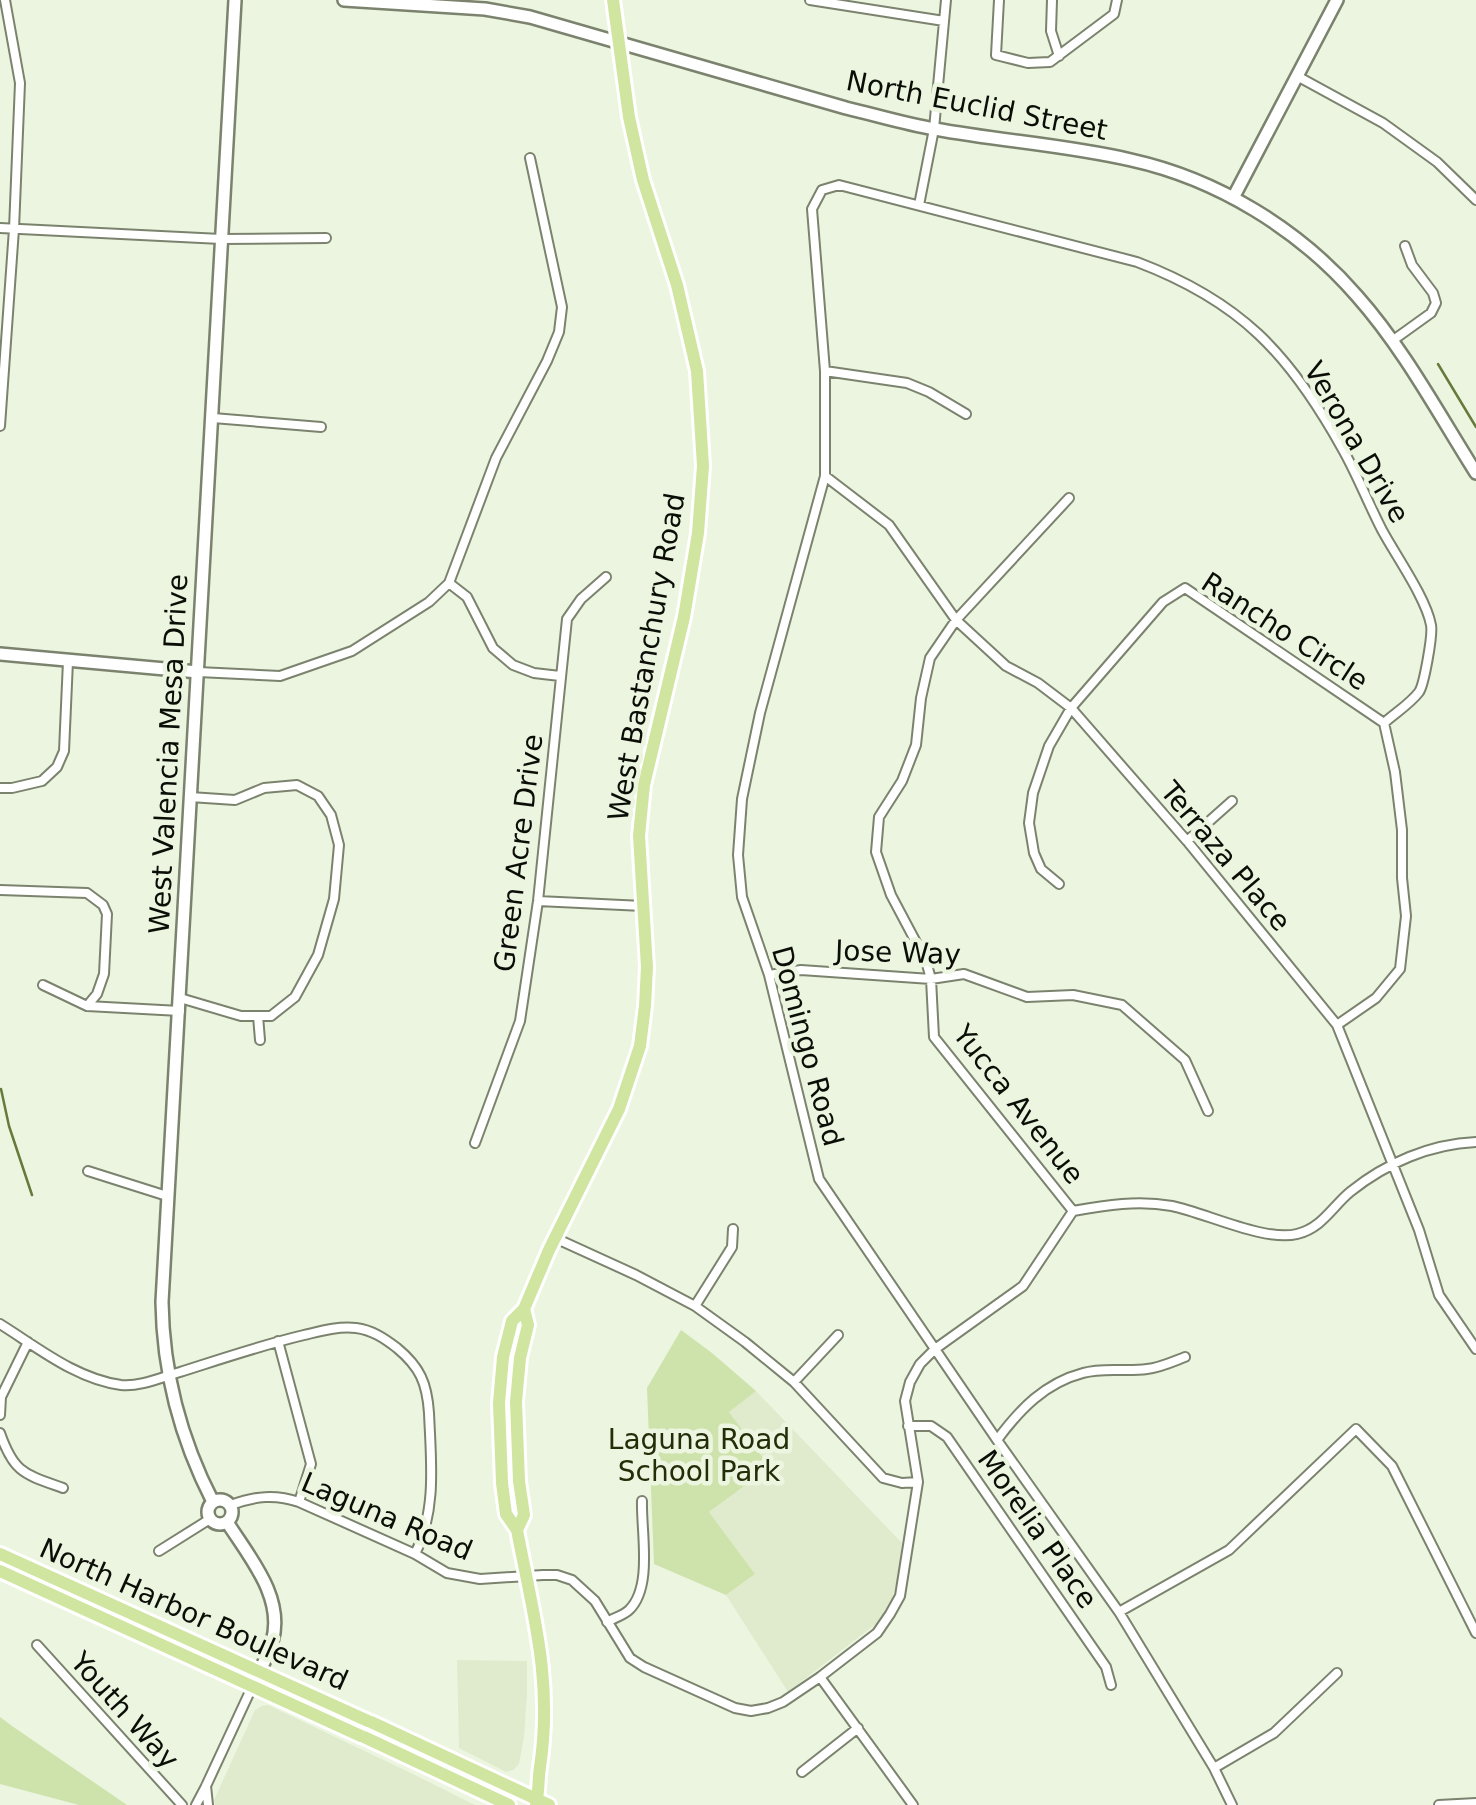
<svg xmlns="http://www.w3.org/2000/svg" width="1476" height="1805" viewBox="0 0 1476 1805" font-family="'DejaVu Sans',sans-serif">
<style>
.built{fill:#e0ebcd}
.green{fill:#cee2ac}
.lines{fill:none;stroke-linecap:round;stroke-linejoin:round}
.stream{stroke:#667a3c;stroke-width:2.5}
.street-casing{stroke:#7b836e;stroke-width:12}
.secondary-casing{stroke:#7b836e;stroke-width:16}
.primary-casing{stroke:#fff;stroke-width:18}
.street{stroke:#fff;stroke-width:8}
.secondary{stroke:#fff;stroke-width:11}
.primary{stroke:#d0e6a0;stroke-width:12}
.labels{text-anchor:middle;stroke-width:9;stroke-linejoin:round;paint-order:stroke}
.street-label{font-size:28px;fill:#0b0e07;stroke:#ecf5df}
.park-label{font-size:28px;fill:#232e09;stroke:#ecf5df}
</style>
<rect width="100%" height="100%" fill="#ecf5df"/>
<!-- built -->
<path class="built" d="M756,1391L902,1543L899,1573L891,1602L877,1623L788,1692L726,1595L755,1574L709,1512L770,1467L728,1411Z
M457,1660L527,1661V1695L524,1737L519,1764L513,1770L506,1772L459,1748Z
M268,1705L415,1775L475,1805H215L214,1800L255,1710L262,1706Z"/>
<!-- green -->
<path class="green" d="M681,1330L712,1353L756,1391L729,1412L770,1467L709,1512L755,1574L726,1595L654,1564L647,1388Z
M0,1717L12,1726L127,1805H79L0,1784Z"/>
<g class="lines">
<!-- stream -->
<path class="stream" d="M1438,364L1476,427
M1,1089L9,1126L32,1195"/>
<defs>
<path id="street" d="M810,0L944,21
M999,0L996,55L1028,63L1050,62L1114,14L1117,0
M1052,0L1051,31L1059,56
M1297,76L1383,123L1437,162L1476,200
M919,205L934,129L946,0
M0,228L221,239L326,238
M1392,341L1431,313L1436,303L1433,293L1412,265L1405,246
M825,371L907,383L929,392L966,414
M213,418L321,427
M0,426L14,229L20,83L5,0
M825,476L889,525L956,620L1006,666L1038,683L1071,708L1187,841L1337,1025L1419,1230L1439,1295L1476,1349
M1069,498L956,620L930,658L921,698L916,745L902,781L879,817L876,852L891,895L926,961L931,979L934,1037L1073,1211
M449,583L467,597L493,648L513,665L534,673L560,676
M198,672L280,676L352,651L429,602L449,583L496,458L547,361L559,332L562,307L530,158
M0,788H12L42,781L57,767L64,751L68,661
M1187,841L1232,801
M1059,884L1041,869L1034,853L1029,823L1033,793L1049,746L1071,708L1163,602L1185,588L1384,723L1395,772L1402,830V878L1406,916L1400,969L1376,998L1337,1025
M0,890L87,893L103,905L107,914L104,974L97,994L87,1006
M538,901L643,906
M769,975L801,970L931,979L964,974L1027,997L1073,995L1122,1005L1185,1060L1208,1111
M43,985L87,1006L180,1011
M180,998L241,1016H271L295,997L318,955L334,899L339,845L331,815L318,796L297,785L264,788L235,800L190,797
M258,1016L260,1040
M475,1143L520,1021L538,901L567,619L581,599L606,577
M88,1171L167,1196
M555,1238L636,1275L695,1306L745,1342L794,1382L883,1478L902,1483L918,1482
M695,1306L732,1247L733,1229
M0,1324C37,1347 76,1379 121,1385C140,1387 162,1377 180,1372C221,1359 262,1345 304,1335C321,1331 338,1326 356,1328C372,1330 384,1338 397,1348C420,1367 427,1383 429,1413C431,1461 437,1510 415,1554
M278,1341L311,1464L299,1502
M794,1382L838,1335
M0,1415L1,1397L28,1342
M908,1426H931L947,1437L1106,1667L1111,1685
M0,1433C14,1473 24,1474 63,1488
M997,1440C1020,1409 1045,1383 1083,1373C1103,1367 1126,1372 1147,1369C1159,1368 1172,1362 1185,1357
M231,1505C255,1496 275,1494 299,1502L415,1554L447,1573L480,1579L543,1575H557L572,1580L595,1601L630,1658L644,1667L735,1708L751,1711L768,1708L783,1702L820,1677L877,1633L890,1614L900,1596L918,1482L905,1401L910,1382L920,1364L935,1349L1023,1286L1073,1211C1106,1205 1138,1200 1172,1206C1206,1213 1265,1242 1297,1234C1322,1228 1332,1207 1350,1192C1386,1163 1430,1144 1476,1142
M159,1551L210,1519
M1119,1612L1229,1550L1356,1429L1392,1466L1476,1633
M607,1622C614,1618 624,1615 629,1610C653,1587 641,1532 642,1501
M37,1645L182,1805
M820,1677L913,1805
M1214,1768L1274,1733L1337,1673
M802,1772L858,1728
M206,1786L208,1805
M196,1805L206,1786L253,1685
M1232,1805L1214,1768L1119,1612L997,1440L819,1179L769,975L742,897L738,855L742,799L760,713L825,476V371L812,209L822,190L839,185L1137,262C1240,301 1289,353 1342,448C1357,474 1368,503 1382,530C1396,556 1426,598 1431,625C1433,635 1424,685 1419,692C1410,704 1395,713 1384,723
M1439,1805L1476,1803"/>
<path id="secondary" d="M344,0L485,9L530,17L846,108C876,115 905,124 935,129C1000,141 1067,145 1131,160C1217,179 1299,229 1357,296C1404,349 1438,413 1476,473
M1233,198L1337,0
M0,654L198,672
M208 1512a12 12 0 1 1 24 0a12 12 0 1 1-24 0Z
M213,1502C180,1438 163,1374 162,1302L235,0
M227,1522C250,1558 285,1598 272,1642C268,1657 259,1671 253,1685"/>
<path id="primary" d="M517,1530L524,1515L519,1481L516,1402L520,1358L528,1325L524,1309
M0,1554L368,1721
M0,1571L361,1736
M371,1722L549,1805
M364,1737L509,1805
M536,1805C539,1792 538,1780 540,1767C553,1680 533,1614 517,1530L506,1514L502,1483L499,1403L503,1357L512,1321L524,1309L549,1250L619,1109L640,1046L645,1006L647,967L639,836L644,785L684,617L698,533L703,466L697,371L677,285L643,180L629,117L613,0"/>
</defs>
<!-- street casing -->
<use href="#street" class="street-casing"/>
<!-- secondary casing -->
<use href="#secondary" class="secondary-casing"/>
<!-- primary casing -->
<use href="#primary" class="primary-casing"/>
<!-- street -->
<use href="#street" class="street"/>
<!-- secondary -->
<use href="#secondary" class="secondary"/>
<!-- primary -->
<use href="#primary" class="primary"/>
</g>
<g class="labels">
<!-- street labels -->
<g class="street-label">
<text transform="translate(977 105) rotate(11)" y="10">North Euclid Street</text>
<text transform="translate(1357 442) rotate(60)" y="10">Verona Drive</text>
<text transform="translate(1285 631) rotate(33)" y="10">Rancho Circle</text>
<text transform="translate(646 657) rotate(-80)" y="10">West Bastanchury Road</text>
<text transform="translate(168 754) rotate(-87)" y="10">West Valencia Mesa Drive</text>
<text transform="translate(518 853) rotate(-83)" y="10">Green Acre Drive</text>
<text transform="translate(1226 856) rotate(50)" y="10">Terraza Place</text>
<text transform="translate(898 952) rotate(2)" y="10">Jose Way</text>
<text transform="translate(808 1046) rotate(75)" y="10">Domingo Road</text>
<text transform="translate(1019 1104) rotate(52)" y="10">Yucca Avenue</text>
<text transform="translate(387 1516) rotate(23)" y="10">Laguna Road</text>
<text transform="translate(1038 1529) rotate(55)" y="10">Morelia Place</text>
<text transform="translate(194 1614) rotate(24)" y="10">North Harbor Boulevard</text>
<text transform="translate(125 1710) rotate(48)" y="10">Youth Way</text>
</g>
<!-- park labels -->
<g class="park-label">
<text x="699" y="1449">Laguna Road<tspan x="699" dy="32">School Park</tspan></text>
</g>
</g>
</svg>
